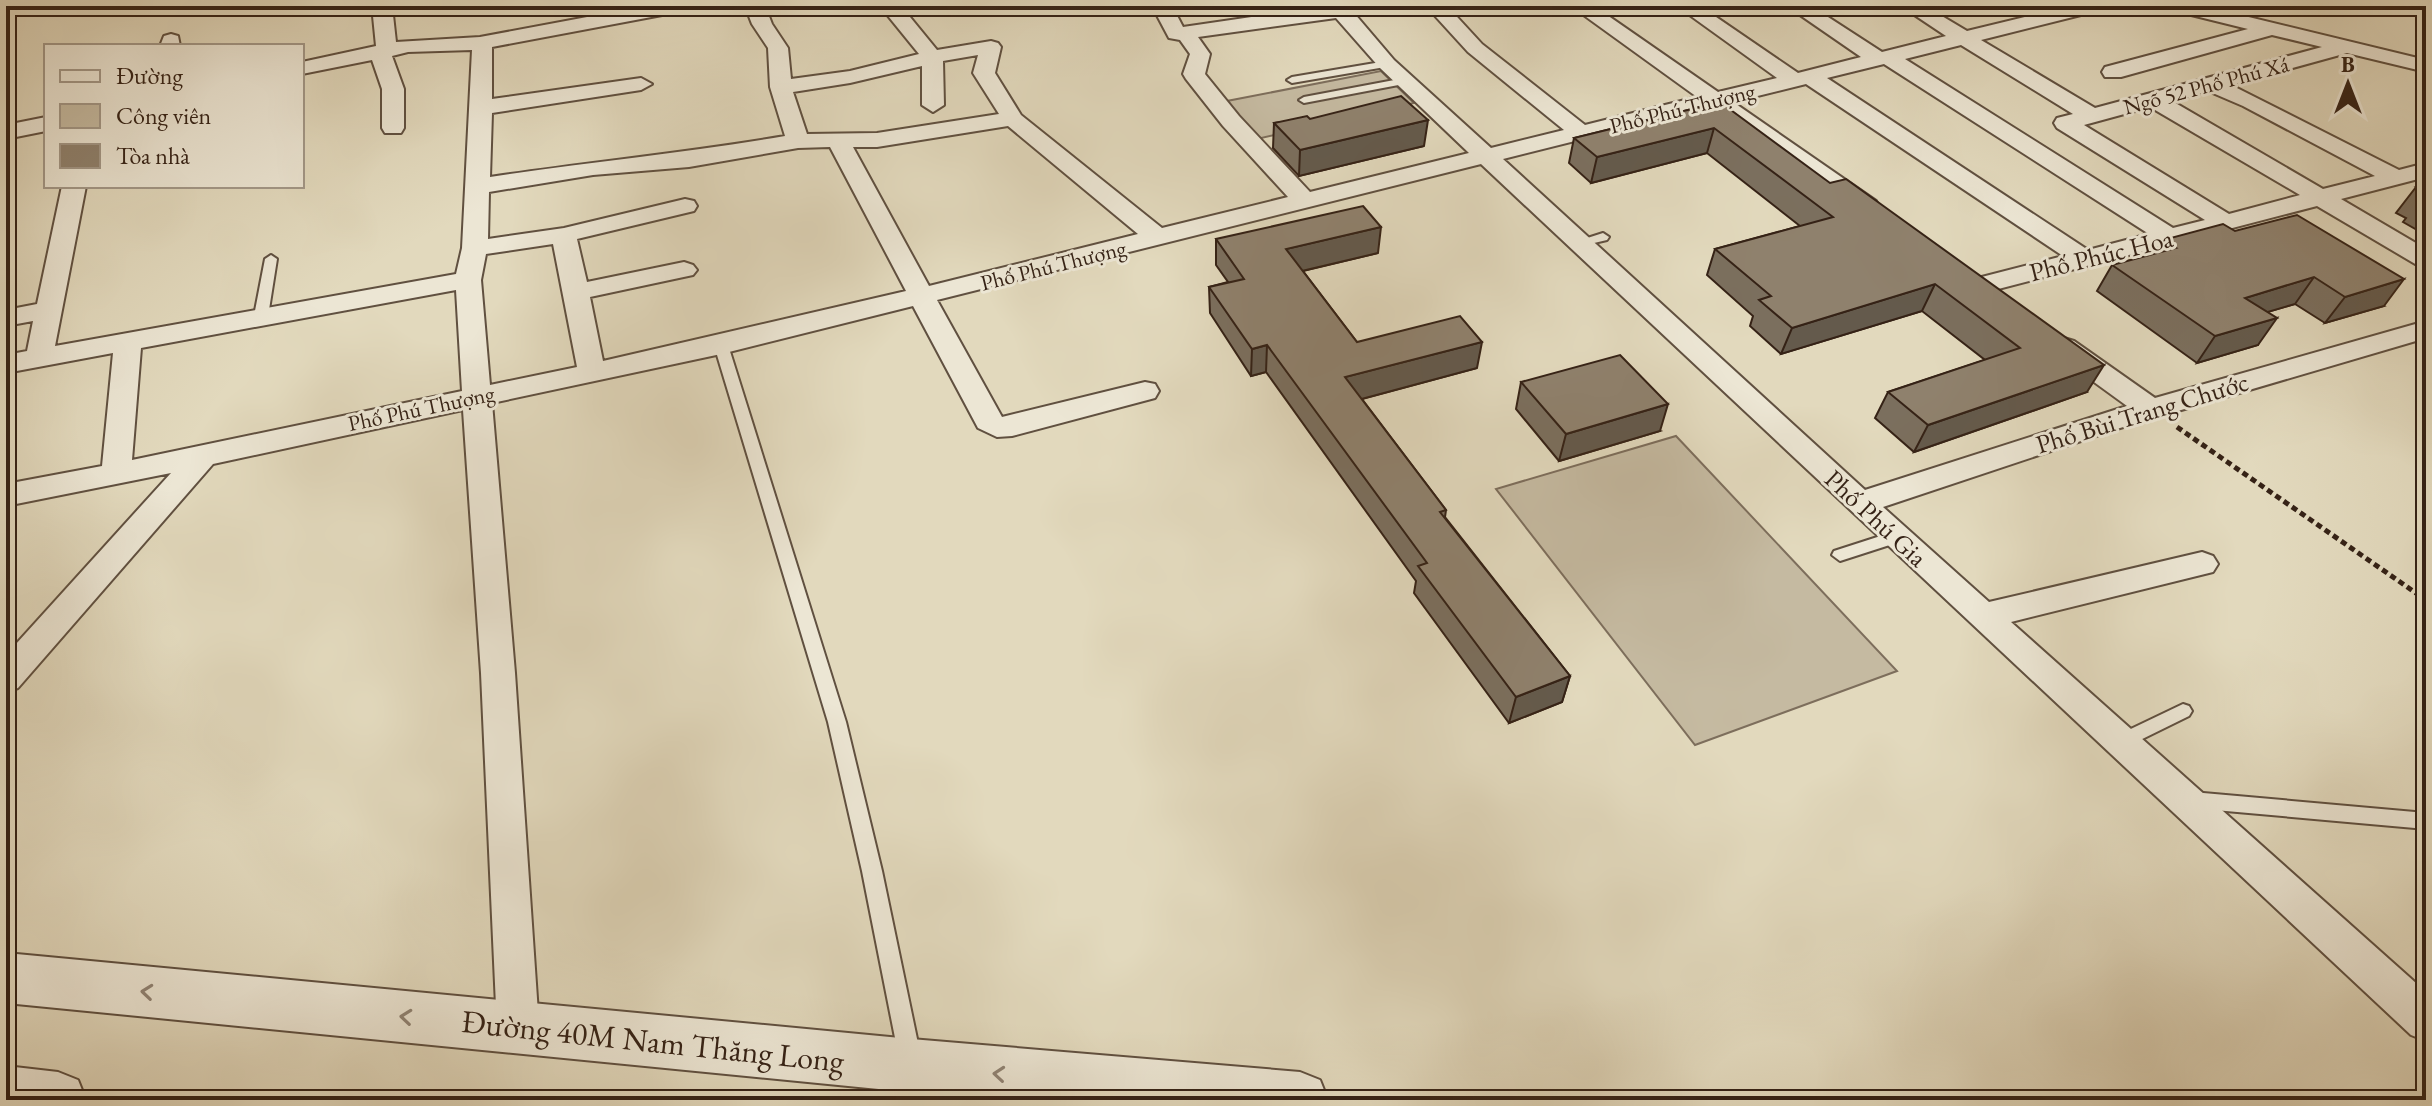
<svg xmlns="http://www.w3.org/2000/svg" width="2432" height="1106" viewBox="0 0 2432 1106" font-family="'EB Garamond',serif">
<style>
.green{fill:#c5baa1;stroke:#7d6e5c;stroke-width:2}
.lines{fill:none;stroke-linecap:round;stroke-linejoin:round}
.service-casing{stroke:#605040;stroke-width:4}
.minor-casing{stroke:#605040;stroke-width:4}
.tertiary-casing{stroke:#605040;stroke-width:4}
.path{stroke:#352216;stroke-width:5;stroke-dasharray:6 4;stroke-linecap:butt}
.service{fill:#ece6d4;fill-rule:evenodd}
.minor{fill:#ece6d4;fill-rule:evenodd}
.tertiary{fill:#ece6d4;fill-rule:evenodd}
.wall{fill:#7b6f5e;stroke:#352216;stroke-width:2}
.shaded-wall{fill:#645a4c;stroke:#352216;stroke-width:2}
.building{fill:#8f816d;stroke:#352216;stroke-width:2}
.oneway{stroke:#908475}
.labels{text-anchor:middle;stroke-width:6;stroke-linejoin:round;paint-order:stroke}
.far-street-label{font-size:22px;fill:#352216;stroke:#ece6d4}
.street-label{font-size:26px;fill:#352216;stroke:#ece6d4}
.near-street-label{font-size:32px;fill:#352216;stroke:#ece6d4}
</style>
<rect width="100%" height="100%" fill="#e2d9bd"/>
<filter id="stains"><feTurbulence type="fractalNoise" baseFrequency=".0025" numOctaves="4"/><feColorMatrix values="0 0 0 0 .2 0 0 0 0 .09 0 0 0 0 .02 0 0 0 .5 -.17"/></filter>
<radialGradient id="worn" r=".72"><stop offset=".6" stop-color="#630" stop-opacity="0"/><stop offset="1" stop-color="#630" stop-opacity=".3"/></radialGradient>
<!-- green -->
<path class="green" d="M1381,71L1414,103L1257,139L1227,101Z
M1676,436L1897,671L1695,745L1496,489Z"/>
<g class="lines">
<defs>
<path id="service" d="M1387,61L1391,62V66L1292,83L1287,80L1292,77Z
M1405,78L1410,81L1409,83L1304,103L1299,100L1304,97Z
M1603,233L1609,237L1607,240L1581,246L1575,242Z
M271,255L277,259L268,316L261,320L254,316L265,259Z
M721,341L728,345L846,722L882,871L921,1058L918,1066L910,1069L902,1066L899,1058L862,871L828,722L714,345Z
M1896,531L1904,537L1902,541L1840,561L1832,555L1834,551Z
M2183,704L2189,706L2192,711L2189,716L2126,747L2120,749L2114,747L2111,742L2114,737Z
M2192,792L2426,813V829L2192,808L2185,806L2183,800L2185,794Z"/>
<path id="minor" d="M372,6H392L396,42L480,37L646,6H688L678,12L492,47V99L641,78L652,84L641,90L492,113L490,177C588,162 687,153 785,136L770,87L768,48L752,24L745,6H765L772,24L788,48L791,79L850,71L919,54L880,6H901L937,50L991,41L998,43L1001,47L995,73L1021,115L1162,228L1288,197L1223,126L1186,79L1183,74L1190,54L1180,40L1169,38L1152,6H1172L1183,27L1327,6H1348L1394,60L1491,148L1564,130L1468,52L1426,6H1447L1482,44L1585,125L1697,97L1571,6H1594L1718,92L1777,78L1677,6H1700L1798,73L1861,57L1787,6H1811L1882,52L1946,36L1901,6H1925L1967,31L2070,6H2104L2101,10L1981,40L2095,108L2322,47L2272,35L2121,77H2105L2102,72L2105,67L2248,29L2171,10L2168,6H2203L2426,60V72L2347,53L2231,85L2399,170L2426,163V177L2341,199L2426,249V268L2417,265L2317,206L1979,294L1970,292L1966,286L1970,280L2063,256L1806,84L1733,102L1876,201L1879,206L1876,211H1858L1711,107L1503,159L1865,490L2127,406L2054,353L2050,347L2054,341L2064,338L2074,341L2155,398L2426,321V338L2120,428L1883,507L1989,602L2202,552L2213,556L2218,564L2213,572L2011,622L2426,992V1041L2411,1035L1481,164L937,300L1002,417L1145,382L1155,384L1159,391L1155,398L1012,436L997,437L978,428L913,306L721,354L492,403L515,673L539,1028L533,1043L518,1049L503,1043L497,1028L481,673L463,410L213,464L18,688L6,692V655L171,473L6,506V484L102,466L113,353L6,373V355L27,351L33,321L6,326V310L37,304L62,186H86L55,346L456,274L462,248L472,50L408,52L392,56L404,89V128L401,133H385L382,128V89L372,60L302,74V62L376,46ZM1336,18L1380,68L1469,153L1310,192L1239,116L1205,74L1210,54L1198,37ZM1961,45L2073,114L2057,118L2054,123L2057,128L2205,220L2173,228L1905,59ZM978,55L973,73L999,114L877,133L807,134L793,92L850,83L922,66V105L933,112L944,105L943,61ZM1884,64L2149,234L2088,250L1827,78ZM2208,91L2243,106L2375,176L2323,189L2172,101ZM2150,107L2300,195L2229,214L2084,125ZM1008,126L1138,234L929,286L853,147H877ZM830,147L906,291L603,361L590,297L693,275L697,270L693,265L684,262L587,282L577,239L694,211L697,206L694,201L685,199L564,228L488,239L489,192L593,175L689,167L798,148ZM553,244L577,367L490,385L481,280L486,254ZM456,290L462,391L132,460L141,348Z
M171,34L178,36L180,46H160L164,36Z
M46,117V131L6,139V125Z"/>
<path id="tertiary" d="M6,953L911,1039L1300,1072L1320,1080L1328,1100H990L6,1003Z
M6,1066L58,1072L78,1080L86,1100H6Z"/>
</defs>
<!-- service casing -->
<use href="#service" class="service-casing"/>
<!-- minor casing -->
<use href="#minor" class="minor-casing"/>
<!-- tertiary casing -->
<use href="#tertiary" class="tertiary-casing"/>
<!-- path -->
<path class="path" d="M2177,427L2426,600"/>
<!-- service -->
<use href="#service" class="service"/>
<!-- minor -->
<use href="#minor" class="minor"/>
<!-- tertiary -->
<use href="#tertiary" class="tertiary"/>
</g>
<!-- wall -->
<path class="wall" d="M1720,102L2087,392L1914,452L1875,418L1888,392L1985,360L1922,311L1781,354L1750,326L1753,316L1707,275L1715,249L1800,226L1707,153L1591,183L1569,163L1574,138Z
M1310,119L1424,146L1299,176L1273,148L1274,123Z
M2426,184V235L2403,222L2406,218L2396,213L2416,187Z
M2235,231L2384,306L2325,323L2295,304L2267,312L2258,345L2197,363L2097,291L2112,265L2154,254L2163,240Z
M1216,239L1378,253L1303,271L1357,342L1477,368L1362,399L1446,510L1445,517L1570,676L1562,702L1509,723L1414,593L1416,581L1266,372L1251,376L1210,313L1209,287L1228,282L1216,265Z
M1521,382L1660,431L1559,461L1516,409Z"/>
<!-- shaded-wall -->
<path class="shaded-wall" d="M1428,120L1424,146L1299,176L1300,150Z
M1714,128L1707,153L1591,183L1597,157Z
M1381,227L1378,253L1285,275L1286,249Z
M2314,277L2295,304L2227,324L2245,298Z
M2404,279L2384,306L2325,323L2345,297Z
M1935,284L1922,311L1781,354L1792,328Z
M2277,318L2258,345L2197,363L2215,336Z
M1482,342L1477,368L1343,404L1345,377Z
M1267,345L1266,372L1251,376L1252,349Z
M2104,365L2087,392L1914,452L1928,425Z
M1668,404L1660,431L1559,461L1566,434Z
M1570,676L1562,702L1509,723L1516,697Z"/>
<!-- building -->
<path class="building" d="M1401,96L1428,120L1300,150L1274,123L1307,116L1310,119Z
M1720,102L1830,183L1846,179L2104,365L1928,425L1888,392L2020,348L1935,284L1792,328L1759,300L1771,296L1715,249L1833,217L1714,128L1597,157L1574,138Z
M2426,184V193L2416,187Z
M1363,206L1381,227L1286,249L1357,342L1460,316L1482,342L1345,377L1446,510L1440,512L1570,676L1516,697L1418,566L1427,563L1267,345L1252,349L1209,287L1244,279L1216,239Z
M2297,215L2404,279L2345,297L2314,277L2245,298L2277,318L2215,336L2112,265L2176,248L2163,240L2223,224L2235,231Z
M1620,355L1668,404L1566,434L1521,382Z"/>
<!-- one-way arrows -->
<defs><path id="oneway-chevron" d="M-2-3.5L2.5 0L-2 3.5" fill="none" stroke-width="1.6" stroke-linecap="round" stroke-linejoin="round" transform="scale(2)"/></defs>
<g class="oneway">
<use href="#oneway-chevron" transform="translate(147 992) rotate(-174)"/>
<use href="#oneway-chevron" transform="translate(406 1017) rotate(-174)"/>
<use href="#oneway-chevron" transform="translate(999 1074) rotate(-175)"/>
</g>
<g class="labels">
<!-- far-street labels -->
<g class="far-street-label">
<text transform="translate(2206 85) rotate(-15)" y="8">Ngõ 52 Phố Phú Xá</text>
<text transform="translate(1682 108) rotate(-14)" y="8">Phố Phú Thượng</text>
<text transform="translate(1053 265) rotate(-14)" y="8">Phố Phú Thượng</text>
<text transform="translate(421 408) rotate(-12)" y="8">Phố Phú Thượng</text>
</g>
<!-- street labels -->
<g class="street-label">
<text transform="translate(2101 255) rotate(-14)" y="9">Phố Phúc Hoa</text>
<text transform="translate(2142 413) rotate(-17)" y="9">Phố Bùi Trang Chước</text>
<text transform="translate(1876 518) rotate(43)" y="9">Phố Phú Gia</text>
</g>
<!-- near-street labels -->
<g class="near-street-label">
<text transform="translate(653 1041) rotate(6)" y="11">Đường 40M Nam Thăng Long</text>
</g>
</g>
<!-- margin -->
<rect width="2432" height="1106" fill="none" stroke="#e2d9bd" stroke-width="32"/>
<rect x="8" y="8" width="2416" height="1090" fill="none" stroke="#352216" stroke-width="4"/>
<rect x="16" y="16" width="2400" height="1074" fill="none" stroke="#352216" stroke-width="2"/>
<!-- legend -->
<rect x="44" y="44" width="260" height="144" fill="#ece6d4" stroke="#a39888" stroke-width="2"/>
<rect x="60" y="70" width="40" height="12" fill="#ece6d4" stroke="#a39888" stroke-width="2"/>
<text x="116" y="84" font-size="24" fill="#352216">Đường</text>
<rect x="60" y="104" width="40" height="24" fill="#c5baa1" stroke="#a39888" stroke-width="2"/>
<text x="116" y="124" font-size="24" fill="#352216">Công viên</text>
<rect x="60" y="144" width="40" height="24" fill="#8f816d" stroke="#a39888" stroke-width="2"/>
<text x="116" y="164" font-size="24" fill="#352216">Tòa nhà</text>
<!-- north arrow -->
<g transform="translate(2348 84)" stroke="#ece6d4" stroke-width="6" paint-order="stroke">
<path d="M0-6L14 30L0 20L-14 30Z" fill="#352216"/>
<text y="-12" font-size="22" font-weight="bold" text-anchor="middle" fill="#352216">B</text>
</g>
<rect width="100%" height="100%" filter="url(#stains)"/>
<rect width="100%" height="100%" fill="url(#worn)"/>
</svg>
